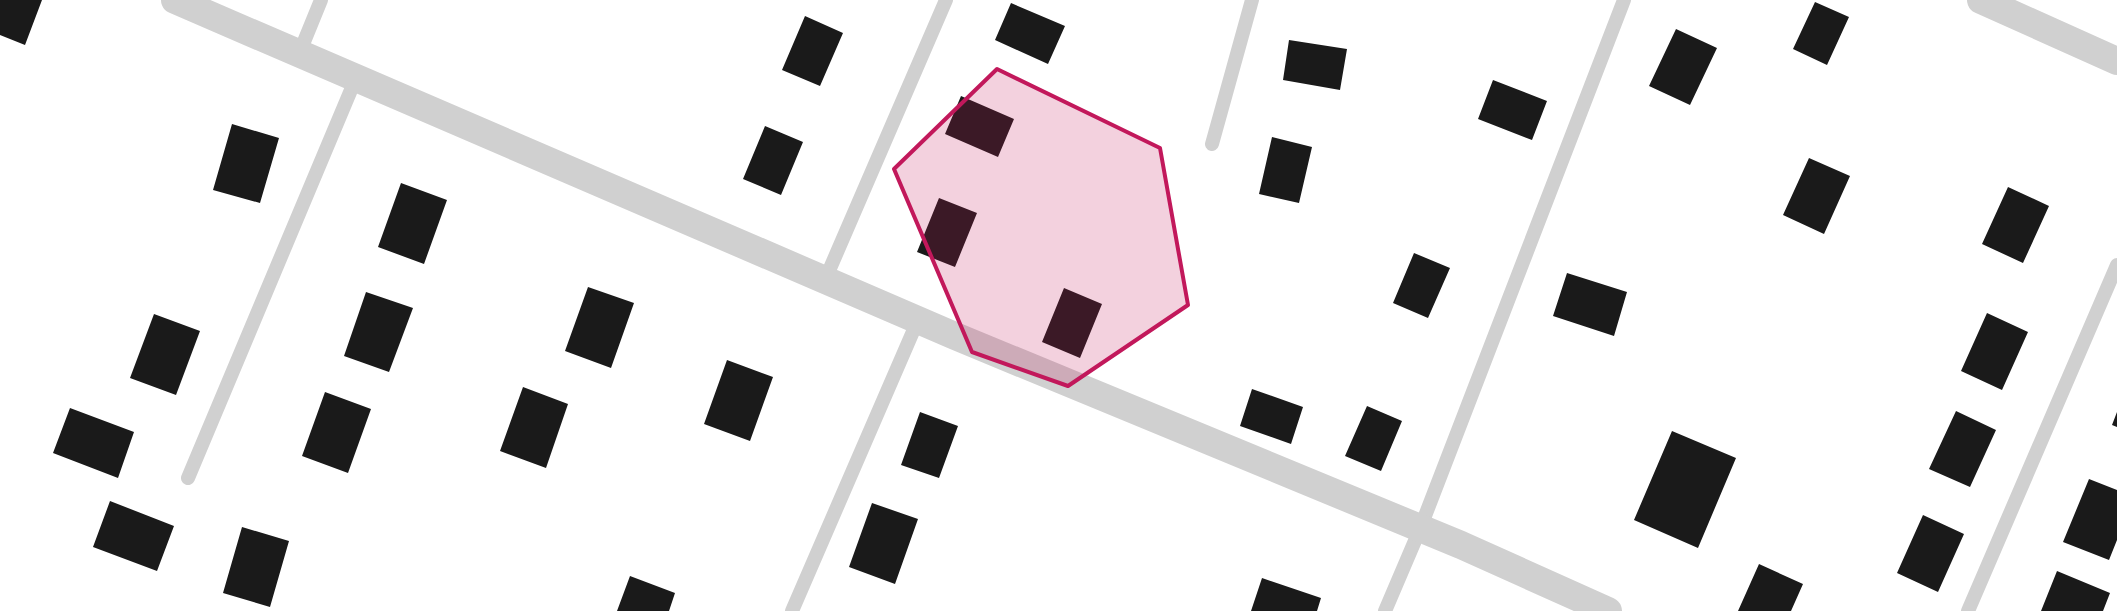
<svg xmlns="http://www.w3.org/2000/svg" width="2117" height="611" viewBox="0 0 2117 611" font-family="Lato,sans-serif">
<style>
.building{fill:#1a1a1a}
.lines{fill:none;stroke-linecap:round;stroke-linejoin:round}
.service{stroke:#d0d0d0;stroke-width:14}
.minor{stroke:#d0d0d0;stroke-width:28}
.marked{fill:#c2185b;fill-opacity:0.2;stroke:#c2185b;stroke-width:4;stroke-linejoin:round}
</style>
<rect width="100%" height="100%" fill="#fff"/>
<!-- building -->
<path class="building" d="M0,0H42L25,45L0,35Z
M1815,2L1849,17L1827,65L1793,49Z
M1011,3L1065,26L1048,64L995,40Z
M805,16L843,33L820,86L782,70Z
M1676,29L1717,48L1690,105L1649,86Z
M1289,40L1347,49L1340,90L1283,80Z
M1493,80L1547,101L1532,140L1478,119Z
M961,96L1014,119L998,157L945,134Z
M232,124L279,138L260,203L213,190Z
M765,126L803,142L781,195L743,179Z
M1272,137L1312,147L1299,203L1259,194Z
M1809,158L1850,176L1824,234L1783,215Z
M401,183L447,200L424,264L378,247Z
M2008,187L2049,206L2023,263L1982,244Z
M939,198L977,213L955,267L917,252Z
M1414,253L1450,268L1428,318L1393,303Z
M1567,273L1627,292L1614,336L1553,316Z
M588,287L634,303L611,368L565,351Z
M1064,288L1102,304L1080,358L1042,342Z
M366,292L413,308L389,372L344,356Z
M1987,313L2028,332L2002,390L1961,371Z
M154,314L200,331L176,395L130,378Z
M727,360L773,377L750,441L704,424Z
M523,387L568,404L546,468L500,451Z
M1252,389L1303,407L1291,444L1240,426Z
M325,392L371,409L348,473L302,456Z
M1367,406L1402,421L1381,471L1345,456Z
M70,408L134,432L118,478L53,453Z
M1956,411L1996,430L1970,487L1929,469Z
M920,412L958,426L939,478L901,465Z
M2117,412V427L2112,425Z
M1672,431L1736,458L1698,548L1634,520Z
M2089,479L2117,490V540L2109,560L2063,542Z
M110,501L174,526L157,571L93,547Z
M872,503L918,519L895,584L849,567Z
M1923,515L1964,534L1938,592L1897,573Z
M242,527L289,541L270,607L223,593Z
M1759,564L1803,584L1791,611H1738Z
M2057,571L2110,593L2103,611H2041Z
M630,576L675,593L669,611H617Z
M1262,578L1321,598L1317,611H1251Z"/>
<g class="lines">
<!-- service -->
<path class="service" d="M299,54L321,0
M1212,144L1252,0
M825,280L946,0
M188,478L356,78
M792,611L918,320
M1385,611L1420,529L1624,0
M1968,611L2117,265"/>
<!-- minor -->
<path class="minor" d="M175,0L955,336L1461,545L1608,611
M1981,0L2117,61"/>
</g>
<!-- marked area -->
<path class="marked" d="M997,69L1160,148L1188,305L1068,386L972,352L894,169Z"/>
</svg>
